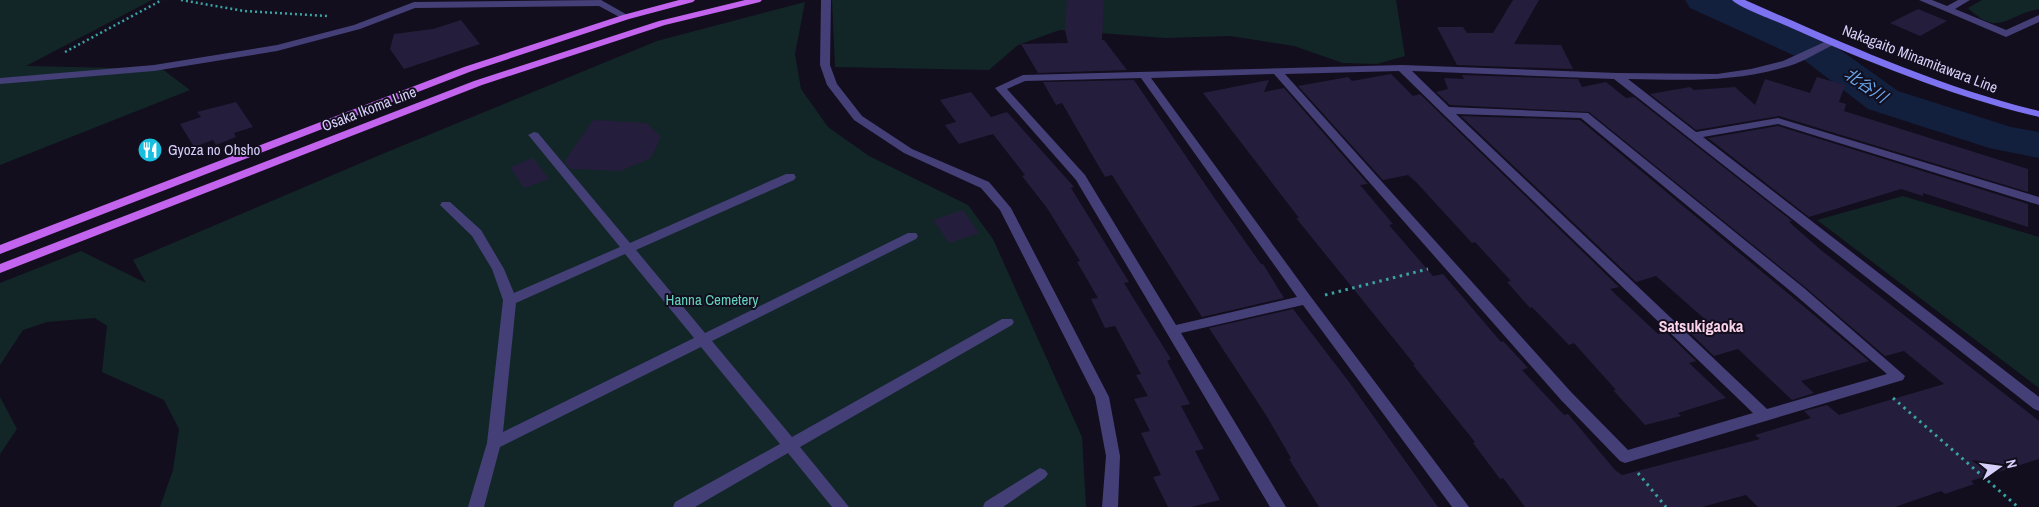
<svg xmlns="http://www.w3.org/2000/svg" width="2039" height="507" viewBox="0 0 2039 507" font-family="'Archivo Narrow','Noto Sans JP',sans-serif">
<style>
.green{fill:#122627}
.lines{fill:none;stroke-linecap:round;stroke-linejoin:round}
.river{fill:#12203e;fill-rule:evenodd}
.building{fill:#251d3c}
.path-far1{stroke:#3ba3a3;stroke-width:2.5;stroke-dasharray:2 3;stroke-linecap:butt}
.path{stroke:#3ba3a3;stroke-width:3;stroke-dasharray:2.5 4.5;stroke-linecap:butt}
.service{fill:#443f77;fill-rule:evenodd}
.minor{fill:#443f77;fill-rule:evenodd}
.secondary{fill:#7d72ef;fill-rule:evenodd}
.primary{fill:#c264ed;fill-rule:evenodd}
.labels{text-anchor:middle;stroke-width:4;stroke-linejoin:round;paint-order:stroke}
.street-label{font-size:15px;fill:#d7d0fa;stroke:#120e1d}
.poi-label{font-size:15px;fill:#d7d0fa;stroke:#120e1d;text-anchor:start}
.park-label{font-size:15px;fill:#65d1bc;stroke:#120e1d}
.water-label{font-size:16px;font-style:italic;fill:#6aa9ee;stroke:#120e1d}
.neighbourhood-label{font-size:16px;font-weight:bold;fill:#fad2e9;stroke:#120e1d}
</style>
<rect width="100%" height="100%" fill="#120e1d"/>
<!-- green -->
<path class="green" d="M0,0H152L26,66L162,69L190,90L0,165Z
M832,0H1396L1405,56L1377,64L1343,63L1294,46L1230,36L1165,38L1060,30L1018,45L989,70L835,67Z
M1982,0H2039V9C2007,15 1999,38 1968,8Z
M805,2L795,54L801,89L828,127L869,156L968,205L993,239L1082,437L1086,507H160L173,470L179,429L164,400L102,372L107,326L95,318L47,322L23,330L0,365V283L81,251L146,283L133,260L387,152L657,41Z
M1903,196L2039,237V388L1817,220Z
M0,397L17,429L0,454Z"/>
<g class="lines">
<!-- river -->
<path class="river" d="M1685,0H1733L1832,44L1898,91L2011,127L2039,132V158L1989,148L1868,109L1804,60L1690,8Z"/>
</g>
<!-- building -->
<path class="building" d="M1067,0H1104L1102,40H1104L1127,70L1038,73L1021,44L1068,43L1065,30Z
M1513,0H1539L1514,44L1561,45L1573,69L1457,65L1437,27H1463L1467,33H1493Z
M1918,9L1947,21L1920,36L1890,23Z
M461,20L480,44L404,69L390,49L394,34L433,29Z
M1391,74L1413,96L1420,94L1619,287L1610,289L1658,334L1666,332L1696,361L1689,363L1726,398L1678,413L1681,416L1645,425L1613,390H1616L1574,343L1569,345L1532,307L1530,308L1507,282L1511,281L1475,242L1472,243L1416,182L1408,175L1383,180L1298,86L1348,77L1352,81Z
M1462,75L1578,79L1582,87L1606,82L1626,98L1634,97L1792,221L1789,222L1821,250L2039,421V459L1971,481L1974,484L1945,494L1941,491L1895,507H1758L1746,495L1702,507H1525L1503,478L1500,479L1473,443L1475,442L1413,365H1415L1296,218H1299L1203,93L1269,80L1264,92L1284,88L1368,184L1360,185L1393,224L1389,225L1433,276L1443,274L1501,342L1503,341L1528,368L1522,370L1564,415L1568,414L1615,470L1622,475L1760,439L1755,435L1811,418L1804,411L1827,405L1839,415L1944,384L1904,351L1885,356L1805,287L1589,112L1450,105L1436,92L1448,89L1444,78L1464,79Z
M1817,77L1845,85L1839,102L1846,104L1844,111L2028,169V192L1779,116L1696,130L1650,94L1690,87L1694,90L1735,87L1755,105L1765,79L1810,93Z
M1134,80L1213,196L1261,264H1263L1284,298L1202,317L1112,175L1105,177L1062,103L1056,105L1043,82Z
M971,92L991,117L1007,112L1074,187L1071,188L1129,282L1124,283L1171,359L1167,361L1190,404L1181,406L1204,449L1195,451L1220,500L1191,507H1168L1153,477L1161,475L1141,433L1150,431L1134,399L1148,396L1136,375L1141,374L1115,326L1105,328L1091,299L1098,298L1077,262L1080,261L1047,208L1022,176L1025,175L993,134L959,144L945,125L956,122L940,100Z
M236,102L253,127L234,133L236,137L216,145L213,140L194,147L180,124L201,117L197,112Z
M1461,116L1580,120L1869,361L1801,381L1814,393L1792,400L1738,349L1714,356L1684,327L1707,321L1656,276L1636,282Z
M593,120L646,123L661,137L651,158L620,171L571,169L564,162Z
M1778,126L2028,204V227L1923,193V196L1901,189L1809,217L1708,138Z
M533,158L549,179L524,188L510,167Z
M963,210L979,233L949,243L933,220Z
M1293,309L1349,382L1438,507H1319L1289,459L1291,458L1266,415L1209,328Z"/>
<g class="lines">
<!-- path-far1 -->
<path class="path-far1" d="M181,0L244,11L327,16
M65,52L162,0"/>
<!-- path -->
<path class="path" d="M1325,295L1428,269
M1893,398L2018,507
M1638,473L1666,507"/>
<!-- service -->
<path class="service" d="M601,0L631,17L629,19H623L599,6L415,8L360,29L277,51L154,71L0,84V78L154,65L277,45L354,25L414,2Z
M821,0H831L830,65L837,84L862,116L912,149L989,182L1011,208L1109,397L1120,456L1118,507H1102L1106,456L1095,397L1000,210L981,188L904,153L854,120L827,85L820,65Z
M534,132L538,133L630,243L786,174H794L796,177L794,180L636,250L705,333L908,233H916L918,236L916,239L712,341L792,437L1002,319H1012L1014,322L1012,325L800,447L849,507H832L788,453L695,507H673L675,502L780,444L701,347L500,447L484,507H468L487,443L503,300L492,269L472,236L440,205L442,202H450L481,230L504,269L514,293L620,247L530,137L528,135ZM625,254L694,338L503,432L516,303Z
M1040,468L1045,470L1048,474L1045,478L1003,507H983L985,502Z"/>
<!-- minor -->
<path class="minor" d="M1919,0H1932L1947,6L1958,0H1970L1955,9L2006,30L2039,15V22L2006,37Z
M1831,39L1835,40V44C1820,51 1805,61 1789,66C1733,83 1685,80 1628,79L1696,132L1778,118L2039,197V205L1778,124L1703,137L2039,397V411L2034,409L1614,79L1412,71L1449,107L1588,113L1804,288L1905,376L1903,380L1625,463L1620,461L1561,400L1274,74L1151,78L1311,297L1469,507H1452L1303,305L1181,333L1286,507H1270L1076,180L995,88L1023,75L1402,65L1617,73L1717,74L1751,69L1783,61ZM1399,71L1441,112L1753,413L1628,450L1571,392L1285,74ZM1141,78L1297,297L1176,325L1085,175L1007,89L1025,81ZM1456,114L1581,118L1794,294L1887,374L1767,409Z"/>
<!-- secondary -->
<path class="secondary" d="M1732,0H1745C1841,42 1936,86 2039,111V117C1951,96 1870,63 1787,26C1774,20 1742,9 1732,0Z"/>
<!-- primary -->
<path class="primary" d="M679,0H695L693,2L629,19L472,71L0,254V245L464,67L623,15Z
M745,0H762L760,2L665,25L482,85L0,273V264L474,81L659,21Z"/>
</g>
<!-- icons -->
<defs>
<symbol id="restaurant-disc" viewBox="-11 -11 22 22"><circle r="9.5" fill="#19bddd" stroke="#120e1d"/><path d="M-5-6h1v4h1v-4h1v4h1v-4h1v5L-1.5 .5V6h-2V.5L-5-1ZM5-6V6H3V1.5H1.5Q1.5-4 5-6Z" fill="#fff"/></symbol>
</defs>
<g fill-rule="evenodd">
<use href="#restaurant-disc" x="136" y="136" width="28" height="28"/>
</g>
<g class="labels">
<!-- street labels -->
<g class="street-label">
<text transform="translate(1920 59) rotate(21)" y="5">Nakagaito Minamitawara Line</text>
<text transform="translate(369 109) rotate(-21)" y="5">Osaka Ikoma Line</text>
</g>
<!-- poi labels -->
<g class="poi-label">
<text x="168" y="155">Gyoza no Ohsho</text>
</g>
<!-- park labels -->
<g class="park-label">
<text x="712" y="305">Hanna Cemetery</text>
</g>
<!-- water labels -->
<g class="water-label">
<text transform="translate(1866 85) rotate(34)" y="6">北谷川</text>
</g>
<!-- neighbourhood labels -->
<g class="neighbourhood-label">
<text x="1701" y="332">Satsukigaoka</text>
</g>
</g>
<!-- north arrow -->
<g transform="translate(1999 467) rotate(76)" stroke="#120e1d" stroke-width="4" paint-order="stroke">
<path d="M0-4L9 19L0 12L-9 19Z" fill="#d7d0fa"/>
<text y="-8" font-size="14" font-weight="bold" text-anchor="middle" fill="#d7d0fa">N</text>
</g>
</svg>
